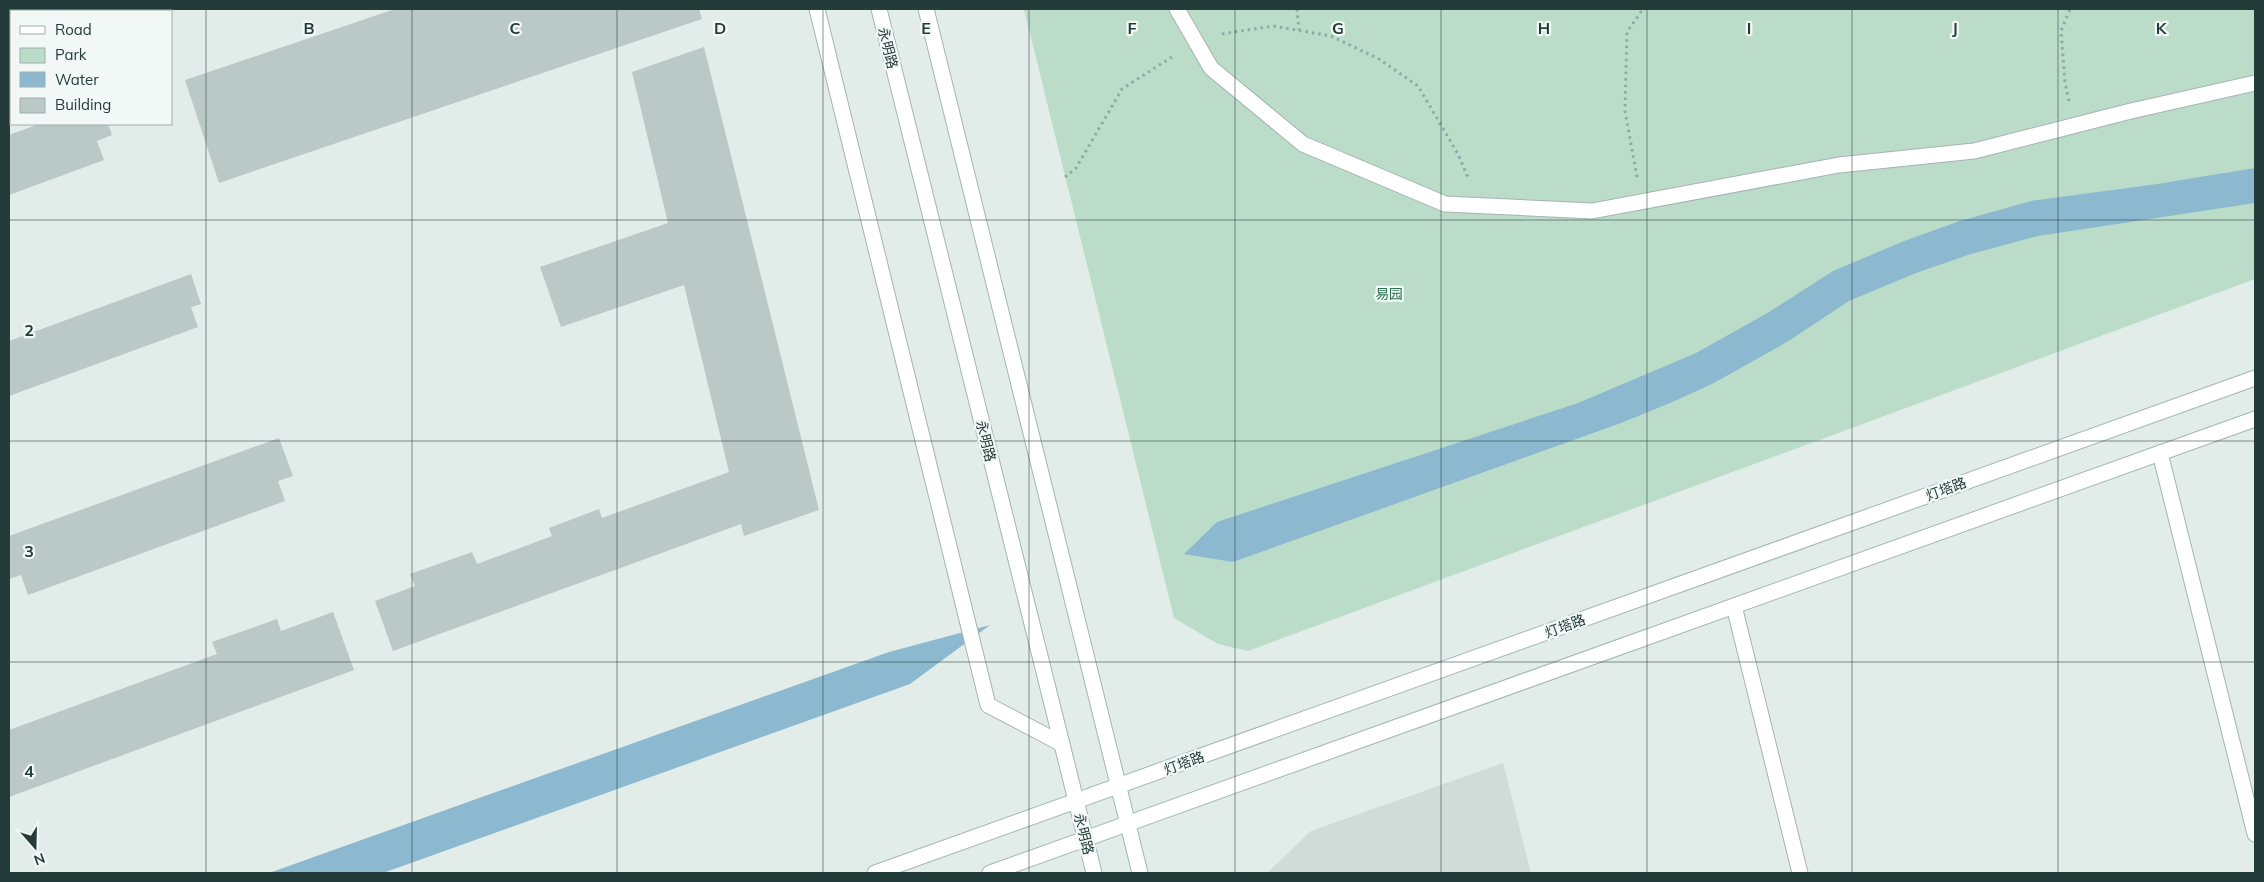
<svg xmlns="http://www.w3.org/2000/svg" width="2264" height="882" viewBox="0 0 2264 882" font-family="Mulish,'Noto Sans SC',sans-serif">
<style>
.built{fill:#d0dcd8}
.green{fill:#bcdcca}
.water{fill:#8cb9cf}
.building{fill:#bac9c6}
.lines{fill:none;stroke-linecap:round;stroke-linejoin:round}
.lane-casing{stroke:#a5b4b1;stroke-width:16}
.street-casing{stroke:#a5b4b1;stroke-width:17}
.secondary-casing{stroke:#a1b7b3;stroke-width:17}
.path{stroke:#84aea8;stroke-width:3;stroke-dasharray:2.5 4;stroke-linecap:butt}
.lane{stroke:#fff;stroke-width:14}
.street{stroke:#fff;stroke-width:15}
.secondary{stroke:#fff;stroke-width:15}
.grid{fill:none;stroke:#233c3a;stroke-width:1;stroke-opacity:0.55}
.labels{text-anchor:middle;stroke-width:4.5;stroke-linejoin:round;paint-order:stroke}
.street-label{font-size:14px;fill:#233c3a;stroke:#f2f8f6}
.park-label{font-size:14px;fill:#2e7254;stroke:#f2f8f6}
.grid-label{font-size:16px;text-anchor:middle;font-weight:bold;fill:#233c3a;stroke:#f2f8f6;stroke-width:4.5;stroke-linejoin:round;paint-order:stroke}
</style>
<rect width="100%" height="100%" fill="#e2ece9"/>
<!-- built -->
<path class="built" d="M1503,763L1531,873H1267L1311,831Z"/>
<!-- green -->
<path class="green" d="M1024,9H2255V279L1248,651L1218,644L1174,618Z"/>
<!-- water -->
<path class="water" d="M2255,168V203L2038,236L1971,254L1916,273L1849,301L1787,342L1712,384L1670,403L1621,423L1233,562L1184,554L1217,522L1578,403L1696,353L1769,312L1833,271L1904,241L1960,221L2031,201L2157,184Z
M990,625L910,684L383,873H269L889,652Z"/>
<!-- building -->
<path class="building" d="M395,9H699L702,19L219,183L185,80Z
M704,47L819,510L744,536L741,524L393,651L375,601L415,586L410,574L472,552L477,564L552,536L549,528L599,509L602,518L729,472L684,285L561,327L540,267L668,223L632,72Z
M39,124H108L112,135L97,141L104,160L9,195V135Z
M191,274L201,304L191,307L198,327L9,396V341Z
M279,438L293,476L278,481L285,501L28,595L21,575L9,579V536Z
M333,612L354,670L9,797V730L217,654L212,642L277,619L281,631Z"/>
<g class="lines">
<defs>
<path id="lane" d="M130,11L137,9
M9,14H11"/>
<path id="street" d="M817,9L988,705L1062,744
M1177,9L1211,68L1303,144L1445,204L1592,211L1839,165L1974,151L2131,111L2255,83
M2160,453L2255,834
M1734,606L1800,873"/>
<path id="secondary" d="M879,9L1094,873
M926,9L1140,873
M875,873L2255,378
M990,873L2255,419"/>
</defs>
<!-- lane casing -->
<use href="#lane" class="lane-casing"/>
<!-- street casing -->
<use href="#street" class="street-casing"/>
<!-- secondary casing -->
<use href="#secondary" class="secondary-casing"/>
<!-- path -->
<path class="path" d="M1297,9L1299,30
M1222,34L1273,26L1331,36L1379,59L1418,86L1458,154L1469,180
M2069,101L2065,83L2061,31L2070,9
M1065,177L1076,168L1122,89L1175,55
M1637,177L1625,111L1627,32L1643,9"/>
<!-- lane -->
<use href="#lane" class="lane"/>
<!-- street -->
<use href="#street" class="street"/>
<!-- secondary -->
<use href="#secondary" class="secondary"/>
</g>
<!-- grid -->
<path class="grid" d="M206,9V873M412,9V873M617,9V873M823,9V873M1029,9V873M1235,9V873M1441,9V873M1647,9V873M1852,9V873M2058,9V873M9,220H2255M9,441H2255M9,662H2255"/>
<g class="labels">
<!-- street labels -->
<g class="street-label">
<text transform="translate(888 48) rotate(76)" y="5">永明路</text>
<text transform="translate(986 441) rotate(76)" y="5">永明路</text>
<text transform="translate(1946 489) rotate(-20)" y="5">灯塔路</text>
<text transform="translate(1565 626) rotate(-20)" y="5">灯塔路</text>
<text transform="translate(1184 763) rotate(-20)" y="5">灯塔路</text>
<text transform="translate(1084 834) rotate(76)" y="5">永明路</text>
</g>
<!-- park labels -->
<g class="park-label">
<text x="1389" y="299">易园</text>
</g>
</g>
<g class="grid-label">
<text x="309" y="34">B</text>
<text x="515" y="34">C</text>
<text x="720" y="34">D</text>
<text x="926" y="34">E</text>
<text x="1132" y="34">F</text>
<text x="1338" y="34">G</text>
<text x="1544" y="34">H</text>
<text x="1749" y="34">I</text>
<text x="1955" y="34">J</text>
<text x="2161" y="34">K</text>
<text x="29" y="336">2</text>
<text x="29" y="557">3</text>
<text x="29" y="777">4</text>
</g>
<!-- border -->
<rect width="2264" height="882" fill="none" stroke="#233c3a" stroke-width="20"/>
<!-- legend -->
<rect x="10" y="10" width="162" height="115" fill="#f2f8f6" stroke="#9fadab"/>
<rect x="20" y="26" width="25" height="8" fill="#ffffff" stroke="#9fadab"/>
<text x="55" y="35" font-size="15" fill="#233c3a">Road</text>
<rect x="20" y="48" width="25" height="15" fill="#bcdcca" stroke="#9fadab"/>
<text x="55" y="60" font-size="15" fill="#233c3a">Park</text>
<rect x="20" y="72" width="25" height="15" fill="#8cb9cf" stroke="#9fadab"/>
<text x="55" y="85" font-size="15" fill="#233c3a">Water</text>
<rect x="20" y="98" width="25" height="15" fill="#bac9c6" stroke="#9fadab"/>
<text x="55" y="110" font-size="15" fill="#233c3a">Building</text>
<!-- north arrow -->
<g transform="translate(35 847) rotate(160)" stroke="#f2f8f6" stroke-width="4" paint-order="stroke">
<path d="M0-4L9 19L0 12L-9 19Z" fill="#233c3a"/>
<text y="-8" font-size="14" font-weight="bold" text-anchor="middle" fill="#233c3a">N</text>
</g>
</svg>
